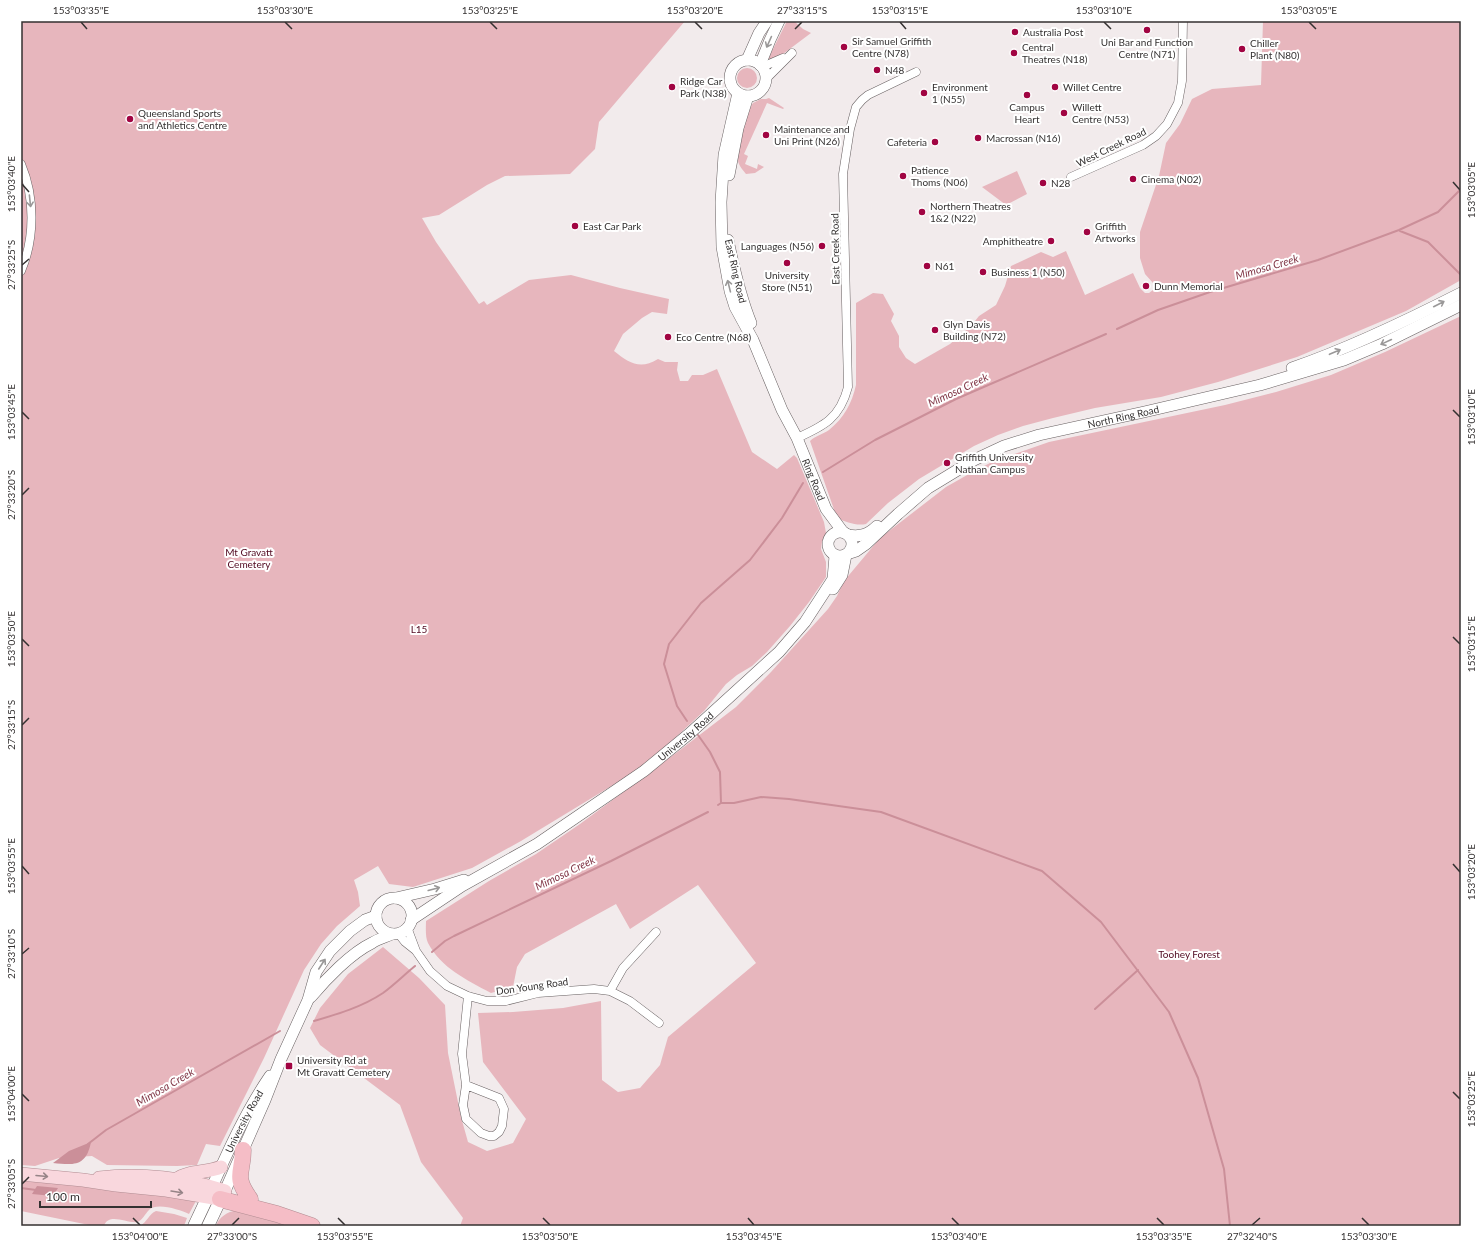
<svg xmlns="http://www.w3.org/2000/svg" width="1482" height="1247" viewBox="0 0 1482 1247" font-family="Lato,sans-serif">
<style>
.green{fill:#e7b6bd}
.water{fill:#cb8f99}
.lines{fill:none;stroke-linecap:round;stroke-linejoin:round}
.stream{stroke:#cb8f99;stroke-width:2}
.minor-casing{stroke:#686162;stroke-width:9}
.tertiary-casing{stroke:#686162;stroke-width:12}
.secondary-casing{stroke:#686162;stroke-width:13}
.primary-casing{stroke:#b18c92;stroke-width:14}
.motorway-casing{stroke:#b18c92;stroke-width:17}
.minor{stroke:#fff;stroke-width:8}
.tertiary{stroke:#fff;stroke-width:11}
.secondary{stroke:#fff;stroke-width:12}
.primary{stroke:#f9d7dd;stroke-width:13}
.motorway{stroke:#f5bdc6;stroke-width:16}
.oneway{stroke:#9a9898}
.oneway2{stroke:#968487}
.ticks{fill:none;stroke:#343131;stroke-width:1.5}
.poi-dot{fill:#a10442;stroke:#fff;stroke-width:1.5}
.labels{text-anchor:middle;stroke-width:4;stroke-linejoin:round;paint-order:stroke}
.poi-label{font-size:10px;fill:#343131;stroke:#fff;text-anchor:start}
.street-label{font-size:10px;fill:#343131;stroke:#fff}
.park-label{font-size:10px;fill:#510920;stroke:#fff}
.water-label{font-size:11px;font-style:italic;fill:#823848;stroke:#fff}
.neatline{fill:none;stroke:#343131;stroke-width:1.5}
.ticks-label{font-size:10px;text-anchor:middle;fill:#343131}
</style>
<rect width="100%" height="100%" fill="#f2ebec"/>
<!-- green -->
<path class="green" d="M21,21H685L599,122L595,149L570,174L505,176L487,185L439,215L422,218L436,242L479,304L484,301L487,305L529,280L571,275L620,288L669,299L667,314L652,312L642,318L623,334L614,351C629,363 640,370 658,359L665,362H678L677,370L680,381H688L692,375H703L717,369L752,452L777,469L794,455L797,458L824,522L826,533L822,542L821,549L826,562V577L809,602L790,626L767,652L752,666L737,675L726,684L704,711L646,765L521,841L472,868L413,887L389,884L378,866L354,880L358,892L360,906L337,926L321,944L304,970L264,1058L220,1146L206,1144L197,1165L177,1166L107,1165L92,1156L59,1158L35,1166L21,1165Z
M787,21H794L803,29L811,33L779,57L769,60V57Z
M1263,21H1461V280L1406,311L1297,357L1218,382L1161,397L1095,408L1053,418L1023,426L998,435L974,446L919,479L888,503L866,524C856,526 846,522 837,518L810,441C815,436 823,434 829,430C844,418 852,403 856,385V303L873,293L883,294L894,314L891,321L899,336V347L906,358L915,364L950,344L971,326L979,316L996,305L1005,286L1011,266L1041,252L1053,257L1066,251L1085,295L1133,273L1140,288L1145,293H1149L1153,290V283L1145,274L1140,258V232L1159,176L1166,143L1180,124L1192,99L1212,89L1261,85Z
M737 78a10 10 0 1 1 20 0a10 10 0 1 1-20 0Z
M769,98L784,108L783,109L767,103L744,154L748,156L745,164L757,169L758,164L764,167L755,173L746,174C743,170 739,166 738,161C734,149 746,112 753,103L761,99H766Z
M1017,171L1027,194L1006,205L982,187Z
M1461,316V1226H460L463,1218L421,1162L400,1105L320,1045L310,1028L320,1008L348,974L383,947L419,978L445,1005L448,1053L461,1117L468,1142L487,1151L513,1143L526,1119L483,1062L478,1013L513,1012L563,1008L601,1001L602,1080L618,1092L640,1088L660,1065L668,1037L756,963L698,885L630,929L616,904L525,954L517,967L513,987L491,993C467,980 441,968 428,943C425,937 426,927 426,921L489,881L536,854L580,824L680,750L736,707L771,672L828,609L837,596L844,581L880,538L946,487L976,470L994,461L1049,442L1225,405L1276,392L1331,375L1385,352Z
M21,1180L160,1193L197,1199L189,1214C180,1210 157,1202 149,1210C145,1214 143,1219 138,1222C127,1224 109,1212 104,1226H94L21,1211Z
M237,1210L300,1226H216C219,1217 227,1212 237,1210Z
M156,1211L174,1214L187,1218L184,1226H140C147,1222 149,1214 156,1211Z"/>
<!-- water -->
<path class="water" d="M91,1142C86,1167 74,1165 53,1163L69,1151Z
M37,1186L58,1188L53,1196L32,1194Z"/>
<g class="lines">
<!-- stream -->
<path class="stream" d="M1400,231L1428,242L1461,275
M1117,329L1158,310L1210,292L1318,260L1399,230L1438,212L1461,189
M823,472L875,440L956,399L1106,334
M687,721L677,706L664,664L669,644L701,603L750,560L782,518L803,483
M698,735L710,752L720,772L721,803L718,805
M721,803H734L761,797L789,799L881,812L1042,871L1101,922L1169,1012L1198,1078L1224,1169L1230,1226
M432,952L445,941L454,936L611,861L708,812
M1095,1009L1138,970
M314,1021C338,1014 362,1007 383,993C394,985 404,975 415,966
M88,1144L106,1130L280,1031
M21,1188L36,1190"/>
<defs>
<path id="minor" d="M762,67L783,58
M766,79L792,53
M21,164C35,197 35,238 21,271
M1071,177L1143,145L1156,136L1167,124L1178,103L1182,81L1183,21
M797,438C824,426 840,418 848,387L843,174L850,129L856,107L862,100L868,95L916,72
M407,927L416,951L430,971L447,986L468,996L487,1001H506L538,993L594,989L610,991L630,1001L659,1023
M398,933L405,942L415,950
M610,991L623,968L656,932
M466,1085L463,1105L466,1119L481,1133L489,1136H494L499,1132L502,1126L504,1109L499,1098L466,1085L462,1054L468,996"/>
<g id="tertiary">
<path d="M747,60L759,33L767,21"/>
<circle cx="748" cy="78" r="18"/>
<path d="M760,65L770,40L779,21"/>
<path id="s1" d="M738,93L724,155L721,202L722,247L730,291L735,307L753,340L782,410L797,438L826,509L843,532"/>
<path d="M729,175L738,128L748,96"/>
<path d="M728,240C734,269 740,296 751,323"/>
<path d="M1292,368C1350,348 1406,321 1461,293"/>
<circle cx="840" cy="544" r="12"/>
<path d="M848,535C860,537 868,535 877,526"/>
<path id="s2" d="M850,553L856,551L866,544L898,514L928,488L974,460L1004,446L1039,435L1144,412L1260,385L1344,360L1382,344L1461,305"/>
<path d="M833,589L842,575L846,555"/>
<path d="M396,898L435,889L464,880"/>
<circle cx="394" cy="916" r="18"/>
<path id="s3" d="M411,920L462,886L537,844L644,771L689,734L779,652L805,622L833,579L835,556"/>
<path d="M311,997C326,979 351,953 372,943C378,939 386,937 392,934"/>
<path id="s4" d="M212,1187C229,1149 246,1111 270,1076"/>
<path d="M225,1191L265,1100L281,1059L308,1000L316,972L330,951L350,931L365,920L376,916"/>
</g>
<path id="secondary" d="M194,1226L211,1190
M208,1226L224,1192"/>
<path id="primary" d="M21,1174L83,1180L116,1185L166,1190L220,1199
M99,1178C140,1173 185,1178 225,1191
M177,1179C187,1171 207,1173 221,1167"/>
<path id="motorway" d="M243,1150C243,1174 233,1175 250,1199
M220,1199L277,1214L312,1226"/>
</defs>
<!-- minor casing -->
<use href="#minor" class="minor-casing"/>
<!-- tertiary casing -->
<use href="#tertiary" class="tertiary-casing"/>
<!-- secondary casing -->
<use href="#secondary" class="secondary-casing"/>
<!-- primary casing -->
<use href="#primary" class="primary-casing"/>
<!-- motorway casing -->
<use href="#motorway" class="motorway-casing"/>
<!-- minor -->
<use href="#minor" class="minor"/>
<!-- tertiary -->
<use href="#tertiary" class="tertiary"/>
<!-- secondary -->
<use href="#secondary" class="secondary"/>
<!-- primary -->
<use href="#primary" class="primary"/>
<!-- motorway -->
<use href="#motorway" class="motorway"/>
</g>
<!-- one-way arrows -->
<defs><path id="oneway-shaft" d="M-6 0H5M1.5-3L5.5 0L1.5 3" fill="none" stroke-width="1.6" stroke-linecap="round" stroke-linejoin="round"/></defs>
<g class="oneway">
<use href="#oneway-shaft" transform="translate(769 42) rotate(114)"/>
<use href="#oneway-shaft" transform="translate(30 201) rotate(84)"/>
<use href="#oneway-shaft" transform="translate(729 286) rotate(-104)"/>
<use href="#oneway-shaft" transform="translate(1439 304) rotate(-27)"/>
<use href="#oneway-shaft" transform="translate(1386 342) rotate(155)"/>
<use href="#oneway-shaft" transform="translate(1335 352) rotate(-23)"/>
<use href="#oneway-shaft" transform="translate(434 889) rotate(-15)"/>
<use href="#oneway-shaft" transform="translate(322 964) rotate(-57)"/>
</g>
<g class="oneway2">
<use href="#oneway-shaft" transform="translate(42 1176) rotate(5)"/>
<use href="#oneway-shaft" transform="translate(177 1192) rotate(9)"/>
</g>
<!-- ticks -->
<path class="ticks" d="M81,22L87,29M285,22L292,29M490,22L497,29M695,22L702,29M900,22L906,29M1104,22L1111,29M1309,22L1316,29M795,29L802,22M1453,182L1460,190M22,184L29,192M22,265L29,259M1453,410L1460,417M22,412L29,419M22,495L29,488M1453,637L1460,644M22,639L29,646M22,725L29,718M1453,864L1460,872M22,866L29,874M22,954L29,948M1453,1092L1460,1099M22,1094L29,1101M22,1184L29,1177M133,1218L140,1225M338,1218L345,1225M543,1218L550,1225M748,1218L754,1225M952,1218L959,1225M1157,1218L1164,1225M1362,1218L1369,1225M232,1225L239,1218M1252,1225L1260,1218"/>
<!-- markers -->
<g class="poi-dot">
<circle cx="1147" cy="30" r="4"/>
<circle cx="1015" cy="32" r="4"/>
<circle cx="844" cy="47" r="4"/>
<circle cx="1242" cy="49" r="4"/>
<circle cx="1014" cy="53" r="4"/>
<circle cx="877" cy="70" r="4"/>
<circle cx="672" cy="87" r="4"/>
<circle cx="1055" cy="87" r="4"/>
<circle cx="924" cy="93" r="4"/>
<circle cx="1027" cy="95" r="4"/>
<circle cx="1064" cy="113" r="4"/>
<circle cx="130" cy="119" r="4"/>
<circle cx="766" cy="135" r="4"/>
<circle cx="978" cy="138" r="4"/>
<circle cx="935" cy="142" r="4"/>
<circle cx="903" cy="176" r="4"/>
<circle cx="1133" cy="179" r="4"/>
<circle cx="1043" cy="183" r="4"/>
<circle cx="922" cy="212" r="4"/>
<circle cx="575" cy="226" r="4"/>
<circle cx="1087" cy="232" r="4"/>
<circle cx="1051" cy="241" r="4"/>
<circle cx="822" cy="246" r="4"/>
<circle cx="787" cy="263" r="4"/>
<circle cx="927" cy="266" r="4"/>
<circle cx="983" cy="272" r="4"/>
<circle cx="1146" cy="286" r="4"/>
<circle cx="935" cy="330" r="4"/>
<circle cx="668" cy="337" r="4"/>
<circle cx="947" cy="463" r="4"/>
<rect x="285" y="1062" width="8" height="8" rx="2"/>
</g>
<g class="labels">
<!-- poi labels -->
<g class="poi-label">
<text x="1023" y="36">Australia Post</text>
<text x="852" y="45">Sir Samuel Griffith<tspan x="852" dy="12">Centre (N78)</tspan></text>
<text x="1147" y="46" text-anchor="middle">Uni Bar and Function<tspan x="1147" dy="12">Centre (N71)</tspan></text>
<text x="1250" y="47">Chiller<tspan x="1250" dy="12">Plant (N80)</tspan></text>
<text x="1022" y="51">Central<tspan x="1022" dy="12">Theatres (N18)</tspan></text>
<text x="885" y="74">N48</text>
<text x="680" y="85">Ridge Car<tspan x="680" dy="12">Park (N38)</tspan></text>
<text x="932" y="91">Environment<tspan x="932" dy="12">1 (N55)</tspan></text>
<text x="1063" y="91">Willet Centre</text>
<text x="1027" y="111" text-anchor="middle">Campus<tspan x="1027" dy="12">Heart</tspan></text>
<text x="1072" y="111">Willett<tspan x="1072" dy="12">Centre (N53)</tspan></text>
<text x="138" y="117">Queensland Sports<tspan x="138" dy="12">and Athletics Centre</tspan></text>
<text x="774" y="133">Maintenance and<tspan x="774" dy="12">Uni Print (N26)</tspan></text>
<text x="986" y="142">Macrossan (N16)</text>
<text x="927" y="146" text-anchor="end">Cafeteria</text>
<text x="911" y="174">Patience<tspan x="911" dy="12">Thoms (N06)</tspan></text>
<text x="1141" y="183">Cinema (N02)</text>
<text x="1051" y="187">N28</text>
<text x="930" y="210">Northern Theatres<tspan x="930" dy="12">1&amp;2 (N22)</tspan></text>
<text x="583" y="230">East Car Park</text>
<text x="1095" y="230">Griffith<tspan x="1095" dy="12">Artworks</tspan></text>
<text x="1043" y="245" text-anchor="end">Amphitheatre</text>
<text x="814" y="250" text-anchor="end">Languages (N56)</text>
<text x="935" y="270">N61</text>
<text x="991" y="276">Business 1 (N50)</text>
<text x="787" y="279" text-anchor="middle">University<tspan x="787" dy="12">Store (N51)</tspan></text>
<text x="1154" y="290">Dunn Memorial</text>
<text x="943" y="328">Glyn Davis<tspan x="943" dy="12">Building (N72)</tspan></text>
<text x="676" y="341">Eco Centre (N68)</text>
<text x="955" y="461">Griffith University<tspan x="955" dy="12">Nathan Campus</tspan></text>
<text x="297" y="1064">University Rd at<tspan x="297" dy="12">Mt Gravatt Cemetery</tspan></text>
</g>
<!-- street labels -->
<g class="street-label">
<text transform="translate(1111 147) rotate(-26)" y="4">West Creek Road</text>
<text transform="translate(835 249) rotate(-91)" y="4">East Creek Road</text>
<text transform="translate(736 271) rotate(77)" y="4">East Ring Road</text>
<text dy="4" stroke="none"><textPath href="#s2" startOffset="312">North Ring Road</textPath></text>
<text dy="4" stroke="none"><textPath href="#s1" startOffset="407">Ring Road</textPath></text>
<text dy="4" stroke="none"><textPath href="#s3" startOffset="331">University Road</textPath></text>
<text transform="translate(532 986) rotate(-8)" y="4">Don Young Road</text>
<text dy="4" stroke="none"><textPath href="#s4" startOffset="73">University Road</textPath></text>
</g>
<!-- park labels -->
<g class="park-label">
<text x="249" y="556">Mt Gravatt<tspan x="249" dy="12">Cemetery</tspan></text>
<text x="419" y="633">L15</text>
<text x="1189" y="958">Toohey Forest</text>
</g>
<!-- water labels -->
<g class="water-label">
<text transform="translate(1267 267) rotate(-16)" y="4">Mimosa Creek</text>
<text transform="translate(958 390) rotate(-25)" y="4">Mimosa Creek</text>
<text transform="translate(565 873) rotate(-26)" y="4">Mimosa Creek</text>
<text transform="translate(165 1087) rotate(-30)" y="4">Mimosa Creek</text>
</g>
</g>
<!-- border -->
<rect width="1482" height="1247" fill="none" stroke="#ffffff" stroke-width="44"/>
<!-- scale -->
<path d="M40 1201v6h111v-6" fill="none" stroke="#343131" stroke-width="2"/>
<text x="46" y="1201" font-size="12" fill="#343131" stroke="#ffffff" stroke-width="3" paint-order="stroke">100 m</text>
<rect x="22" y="22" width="1438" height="1203" class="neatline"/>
<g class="ticks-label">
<text x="81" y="14">153°03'35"E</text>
<text x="285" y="14">153°03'30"E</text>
<text x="490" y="14">153°03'25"E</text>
<text x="695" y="14">153°03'20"E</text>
<text x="802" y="14">27°33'15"S</text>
<text x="900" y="14">153°03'15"E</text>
<text x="1104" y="14">153°03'10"E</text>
<text x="1309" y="14">153°03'05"E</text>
<text transform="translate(11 184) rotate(-90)" y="4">153°03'40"E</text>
<text transform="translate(1471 190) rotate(-90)" y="4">153°03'05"E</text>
<text transform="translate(11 265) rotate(-90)" y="4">27°33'25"S</text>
<text transform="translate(11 412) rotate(-90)" y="4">153°03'45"E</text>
<text transform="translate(1471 417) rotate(-90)" y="4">153°03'10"E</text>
<text transform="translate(11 495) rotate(-90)" y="4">27°33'20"S</text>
<text transform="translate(11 639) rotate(-90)" y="4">153°03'50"E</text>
<text transform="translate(1471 644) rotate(-90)" y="4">153°03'15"E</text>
<text transform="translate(11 725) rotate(-90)" y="4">27°33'15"S</text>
<text transform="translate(11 866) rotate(-90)" y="4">153°03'55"E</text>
<text transform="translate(1471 872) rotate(-90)" y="4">153°03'20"E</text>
<text transform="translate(11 954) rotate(-90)" y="4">27°33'10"S</text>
<text transform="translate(11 1094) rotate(-90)" y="4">153°04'00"E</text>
<text transform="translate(1471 1099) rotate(-90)" y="4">153°03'25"E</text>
<text transform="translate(11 1184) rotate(-90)" y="4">27°33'05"S</text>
<text x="140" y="1240">153°04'00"E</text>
<text x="232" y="1240">27°33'00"S</text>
<text x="345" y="1240">153°03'55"E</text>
<text x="550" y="1240">153°03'50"E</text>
<text x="754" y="1240">153°03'45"E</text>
<text x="959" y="1240">153°03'40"E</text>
<text x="1164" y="1240">153°03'35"E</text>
<text x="1252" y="1240">27°32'40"S</text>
<text x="1369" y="1240">153°03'30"E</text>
</g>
</svg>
